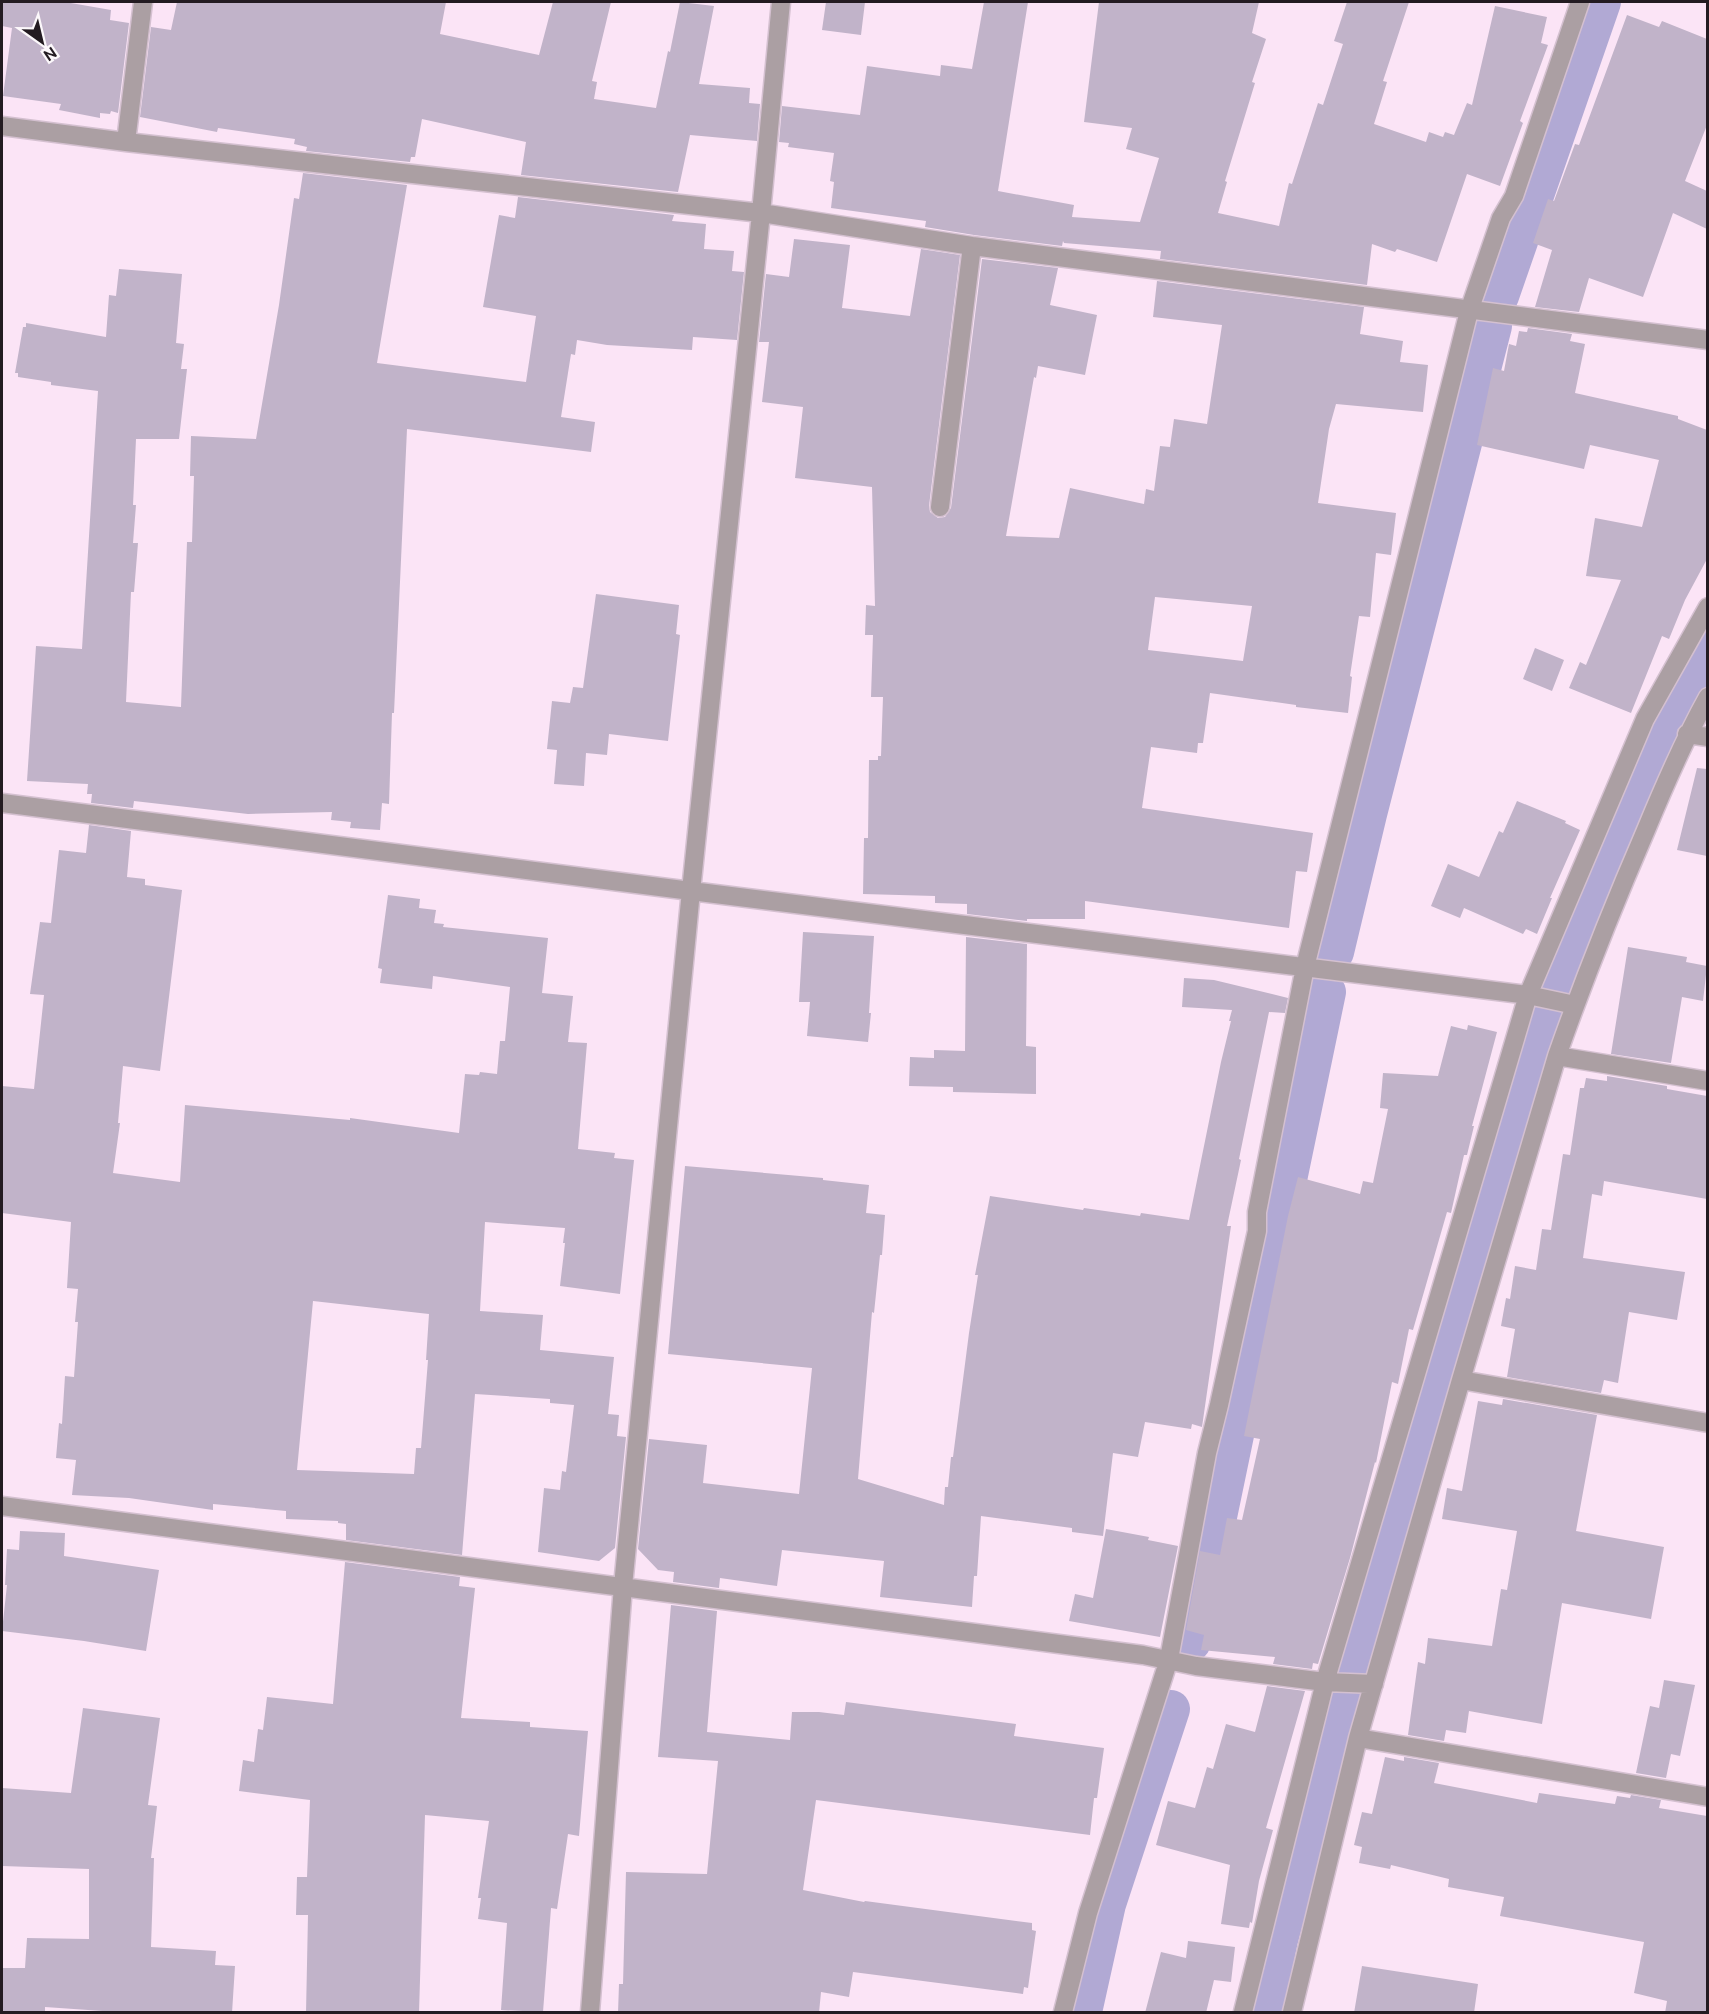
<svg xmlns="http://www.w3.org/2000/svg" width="1709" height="2014" viewBox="0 0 1709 2014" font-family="Ubuntu,sans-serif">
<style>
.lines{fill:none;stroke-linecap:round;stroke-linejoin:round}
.canal{stroke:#b1a9d4;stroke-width:38}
.building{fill:#c1b3c9;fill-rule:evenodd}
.street-casing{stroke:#d4c0d0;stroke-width:21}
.street{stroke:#ab9fa3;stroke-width:18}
</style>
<rect width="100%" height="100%" fill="#fbe4f6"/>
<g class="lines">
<!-- canal -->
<path class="canal" d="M1500,296L1602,2
M1335,952L1368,814L1493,326
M1192,1642L1327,992
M1083,2012L1107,1904L1171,1709
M1264,2012L1279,1940L1370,1606L1486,1216L1559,981L1617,840L1688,682L1708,647"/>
</g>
<!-- building -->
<path class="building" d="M2,2H65L111,10L110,20L129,23L118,113L111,111L110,114L100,113V118L59,110L61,104L3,96L12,28L2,26Z
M177,2H446L440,34L539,55L553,2H611L592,81L597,82L594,99L656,108L668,51L670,52L680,2L714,6L699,84L750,88L749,103L760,104L757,141L690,135L678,192L521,175L526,142L422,119L415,157H411L410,162L306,151L307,147L294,144L295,139L218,128L217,132L140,117L151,27L171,30Z
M826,2H865L861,35L822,30Z
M984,2H1028L998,191L1074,205L1072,217L1140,222L1159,158L1126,149L1132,128L1084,122L1099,2H1259L1252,33L1266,39L1252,82L1255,83L1225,181L1227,182L1218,213L1279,226L1289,183L1292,184L1318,103L1323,105L1343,44L1334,41L1347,2H1409L1383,81L1387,82L1374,124L1426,142L1429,132L1443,137L1445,132L1454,135L1467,103L1472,105L1495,6L1547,17L1541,43L1548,45L1520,121L1523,123L1500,186L1467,174L1437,262L1397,249L1395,252L1372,244L1367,285L1160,259L1161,251L1064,243L1063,241L1062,246L974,235L925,227L926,221L831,208L834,182L830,181L834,153L788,147L789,143L779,142L782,106L860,115L867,66L940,76L941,65L972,69Z
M1627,15L1659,27L1662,21L1707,39V125L1685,181L1707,191V229L1673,213L1643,297L1589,278L1579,312L1535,307L1552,250L1533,243L1548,199L1554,201L1575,144L1579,145Z
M303,173L407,185L377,363L526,382L536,316L483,307L499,215L515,218L518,197L674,215L672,221L706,224L704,249L734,251L732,271L744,272L737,340L693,337L692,350L607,345L577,340L575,355L571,354L561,417L595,422L591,452L407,429L394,713H392L389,804L382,803L380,830L350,828L351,822L331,820L332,812L248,814L134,801L133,808L91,803L92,794H87L88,784L27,781L36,646L82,649L98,391L51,385V382L18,377V373H15L23,327H26V323L106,337L109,295L116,296L119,269L182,274L176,343L184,344L181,369H187L179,439H136L133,505H136L133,543H138L134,592H131L126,702L181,707L187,542H192L194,476H190L191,436L256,439L279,305L294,198L299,199Z
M794,239L850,245L842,308L910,316L921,249L960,255L929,506L930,512L938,518L945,517L951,508L982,259L1058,268L1050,305L1097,315L1085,375L1038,366L1036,378L1034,377L1006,536L1059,538L1070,488L1144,504L1146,489L1154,491L1160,446L1170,447L1174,419L1207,424L1222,325L1153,317L1157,281L1364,307L1360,334L1403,341L1400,362L1428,365L1423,412L1336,404L1329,429L1318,503L1396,513L1391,555L1376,553L1370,617L1359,616L1350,676L1352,677L1348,713L1296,707V705L1210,693L1203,743H1198L1197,753L1151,747L1142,808L1313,833L1307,872L1296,871L1289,928L1085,901V919H1027V921L967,914V904L935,903V896L863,894L864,838H868L869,760H878V756H881L883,697H871L873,635H865L866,605L875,606L872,487L795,478L803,407L762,402L769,342H759L766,274L789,277ZM1155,597L1252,606L1243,661L1148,650Z
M1528,328L1572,334L1570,341L1585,344L1575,393L1678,416V419L1707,430V559L1685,600L1669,639L1662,636L1631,713L1569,688L1580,662L1586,665L1621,580L1586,576L1595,518L1642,527L1659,460L1590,445L1584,469L1477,445L1493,368L1504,371L1509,344L1516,346L1519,331L1527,332Z
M596,594L679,605L676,634L680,635L668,741L609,734L607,755L586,753L584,786L554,784L557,750L547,749L552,701L570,703L573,687L583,688Z
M1535,648L1564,660L1552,691L1523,679Z
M1697,768L1707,769V856L1677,850Z
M1517,801L1566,821L1565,823L1580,830L1550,898H1552L1537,934L1526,929L1523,934L1464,908L1460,918L1431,906L1448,864L1479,877L1499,831L1503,833Z
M89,825L131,831L127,877L145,879V885L182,890L160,1071L123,1066L118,1123H120L113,1173L180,1182L185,1105L350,1120V1118L459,1133L465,1074L479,1075L480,1072L497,1074L500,1041H505L510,987L433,976L432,989L380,983L382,969L378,968L388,895L420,899L419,908L436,910L434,923L444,924L443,927L548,938L542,993L573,996L568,1042L587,1043L578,1149L615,1153L614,1158L634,1160L620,1294L560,1286L565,1243H563L565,1228L485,1222L480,1311L543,1315L540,1350L614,1357L608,1414L619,1415L617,1436L626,1437L615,1548L599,1561L538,1552L544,1488L560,1490L562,1471L566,1472L574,1405L550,1403V1399L475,1394L462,1555L346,1540V1524L338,1523V1521L286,1519V1511L213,1504V1510L129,1498L72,1495L76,1460L56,1458L59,1423L62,1424L65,1376L74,1377L78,1322H75L78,1289L67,1288L71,1222L2,1213V1086L34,1089L44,995L30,994L40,922L51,923L59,850L86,853ZM313,1301L429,1314L426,1360H428L421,1448H416L414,1474L297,1470Z
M803,932L874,936L869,1013H871L868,1042L807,1036L810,1002H799Z
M966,937L1027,944L1026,1046L1036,1047V1094L953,1092V1087L909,1086L910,1057L934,1058V1050L965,1051Z
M1628,947L1687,957L1686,962L1707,966L1703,1001L1682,997L1671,1063L1611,1054Z
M1184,978L1214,980L1288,998L1285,1013L1269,1012L1239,1159L1241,1160L1227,1226H1231L1202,1427L1192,1424L1191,1429L1145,1422L1138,1457L1113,1453L1103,1536L1072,1532V1528L981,1516L977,1576H974L972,1607L880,1597L884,1561L782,1550L777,1586L720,1578L719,1588L673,1582L674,1572L658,1570L638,1549L649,1439L707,1445L703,1483L799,1494L812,1368L668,1354L685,1166L823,1178V1180L869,1185L866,1213L885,1215L882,1255H880L874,1313L872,1312L858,1479L944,1505L945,1487H948L951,1457H953L969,1333L978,1275H975L990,1196L1083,1210L1084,1208L1140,1216L1141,1213L1189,1220L1221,1062L1231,1021H1229L1232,1010L1182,1007Z
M1468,1025L1497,1032L1472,1126H1474L1467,1155H1464L1451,1213L1447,1212L1413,1330L1409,1329L1398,1384L1392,1382L1376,1463L1375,1462L1350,1558L1318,1664L1313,1663L1312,1669L1273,1664L1275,1657L1201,1650L1204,1635L1186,1630L1200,1551L1220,1555L1227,1518L1242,1520L1260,1439L1244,1436L1288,1216L1298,1177L1360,1194L1363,1181L1373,1183L1388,1109L1380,1108L1383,1073L1438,1076L1451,1026L1467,1030Z
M1607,1076L1667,1086V1089L1707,1096V1199L1604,1181L1602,1196L1592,1194L1583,1258L1685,1272L1677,1320L1629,1312L1618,1383L1604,1380L1601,1393L1507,1377L1515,1329L1501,1326L1506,1298L1510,1299L1515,1266L1536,1270L1542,1229L1551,1230L1563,1154L1570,1155L1580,1088H1584L1586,1078L1607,1081Z
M1503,1399L1597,1415L1576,1531L1664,1547L1651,1619L1562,1603L1542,1724L1469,1711L1466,1733L1446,1730L1444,1741L1408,1735L1418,1662L1425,1664L1428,1638L1492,1646L1501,1589L1507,1590L1517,1531L1442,1519L1447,1488L1462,1491L1478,1401L1502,1405Z
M1106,1529L1149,1537L1148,1540L1178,1546L1160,1637L1069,1621L1075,1594L1093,1598Z
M20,1531L65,1533L64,1556L159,1570L146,1651L84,1641L2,1631L7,1585H5L7,1549L19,1550Z
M345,1562L460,1577L459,1586L475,1588L461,1718L530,1722V1727L588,1731L579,1836L568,1834L557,1909L551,1908L543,2012L501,2010L507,1923L478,1919L481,1898H478L489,1821L425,1815L419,2013H306L308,1915H296L297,1877H307L310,1800L239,1791L243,1760L254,1762L258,1729L263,1730L267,1697L333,1704Z
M671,1605L717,1611L707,1732L790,1740L792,1712H819L844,1715L846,1702L1016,1724L1014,1736L1104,1748L1097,1798H1094L1090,1835L816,1800L803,1890L864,1902L865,1901L1032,1923V1930L1036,1931L1028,1988L1024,1987L1023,1994L853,1972L849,1997L821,1992L819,2013H618L619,1984H623L626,1872L707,1874L718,1761L658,1757Z
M1664,1680L1695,1685L1680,1756L1671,1754L1666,1778L1636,1773L1650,1706L1659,1708Z
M1267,1686L1305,1691L1266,1828L1273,1830L1259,1881L1252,1923L1250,1922L1249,1928L1221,1924L1230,1865L1156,1845L1168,1801L1195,1808L1207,1767L1213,1769L1226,1724L1255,1732Z
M83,1708L160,1718L148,1805L157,1806L151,1858H154L151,1947L216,1951L215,1965L235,1966L232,2013H131L45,2007V2013H2V1968H25L27,1938L89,1939V1869L2,1866V1788L71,1793Z
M1385,1757L1404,1761V1757L1439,1763L1434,1783L1537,1803L1539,1793L1615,1804L1617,1796L1630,1798L1631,1795L1661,1800L1659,1808L1707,1816V2013H1665L1667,2001L1634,1993L1644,1942L1500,1916L1504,1897L1448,1887L1449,1879L1391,1865L1390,1869L1359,1863L1362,1847L1354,1845L1362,1812L1372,1814Z
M1188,1941L1235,1947L1231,1982L1214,1980L1206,2013H1145L1161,1952L1186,1958Z
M1362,1966L1478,1984L1474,2013H1354Z"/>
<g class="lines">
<defs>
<path id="street" d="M2,126L126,142L761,213L972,246L1708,340
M126,142L143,2
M940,507L972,246
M1687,734L1708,737
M2,803L691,891L1528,995L1575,1005
M1557,1056L1708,1081
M1461,1380L1708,1423
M2,1506L1143,1655L1196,1666L1325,1682L1374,1684
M1358,1738L1708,1797
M590,2012L623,1586L691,891L761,213L781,2
M1063,2012L1088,1913L1169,1659L1207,1453L1219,1405L1257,1231V1212L1305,967L1469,311L1501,218L1514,196L1580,2
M1243,2012L1325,1682L1528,995L1645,719L1708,607
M1292,2012L1358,1738L1461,1380L1557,1056C1584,979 1614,904 1646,830C1665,784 1684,740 1708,697"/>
</defs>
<!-- street casing -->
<use href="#street" class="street-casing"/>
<!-- street -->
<use href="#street" class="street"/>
</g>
<!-- border -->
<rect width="1709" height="2014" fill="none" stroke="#231b21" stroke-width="6"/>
<!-- north arrow -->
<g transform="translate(42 42) rotate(146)" stroke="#fcf8fb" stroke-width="4.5" paint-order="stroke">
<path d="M0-4.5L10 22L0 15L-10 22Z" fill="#231b21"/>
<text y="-9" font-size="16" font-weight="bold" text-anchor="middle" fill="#231b21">N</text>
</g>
</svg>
